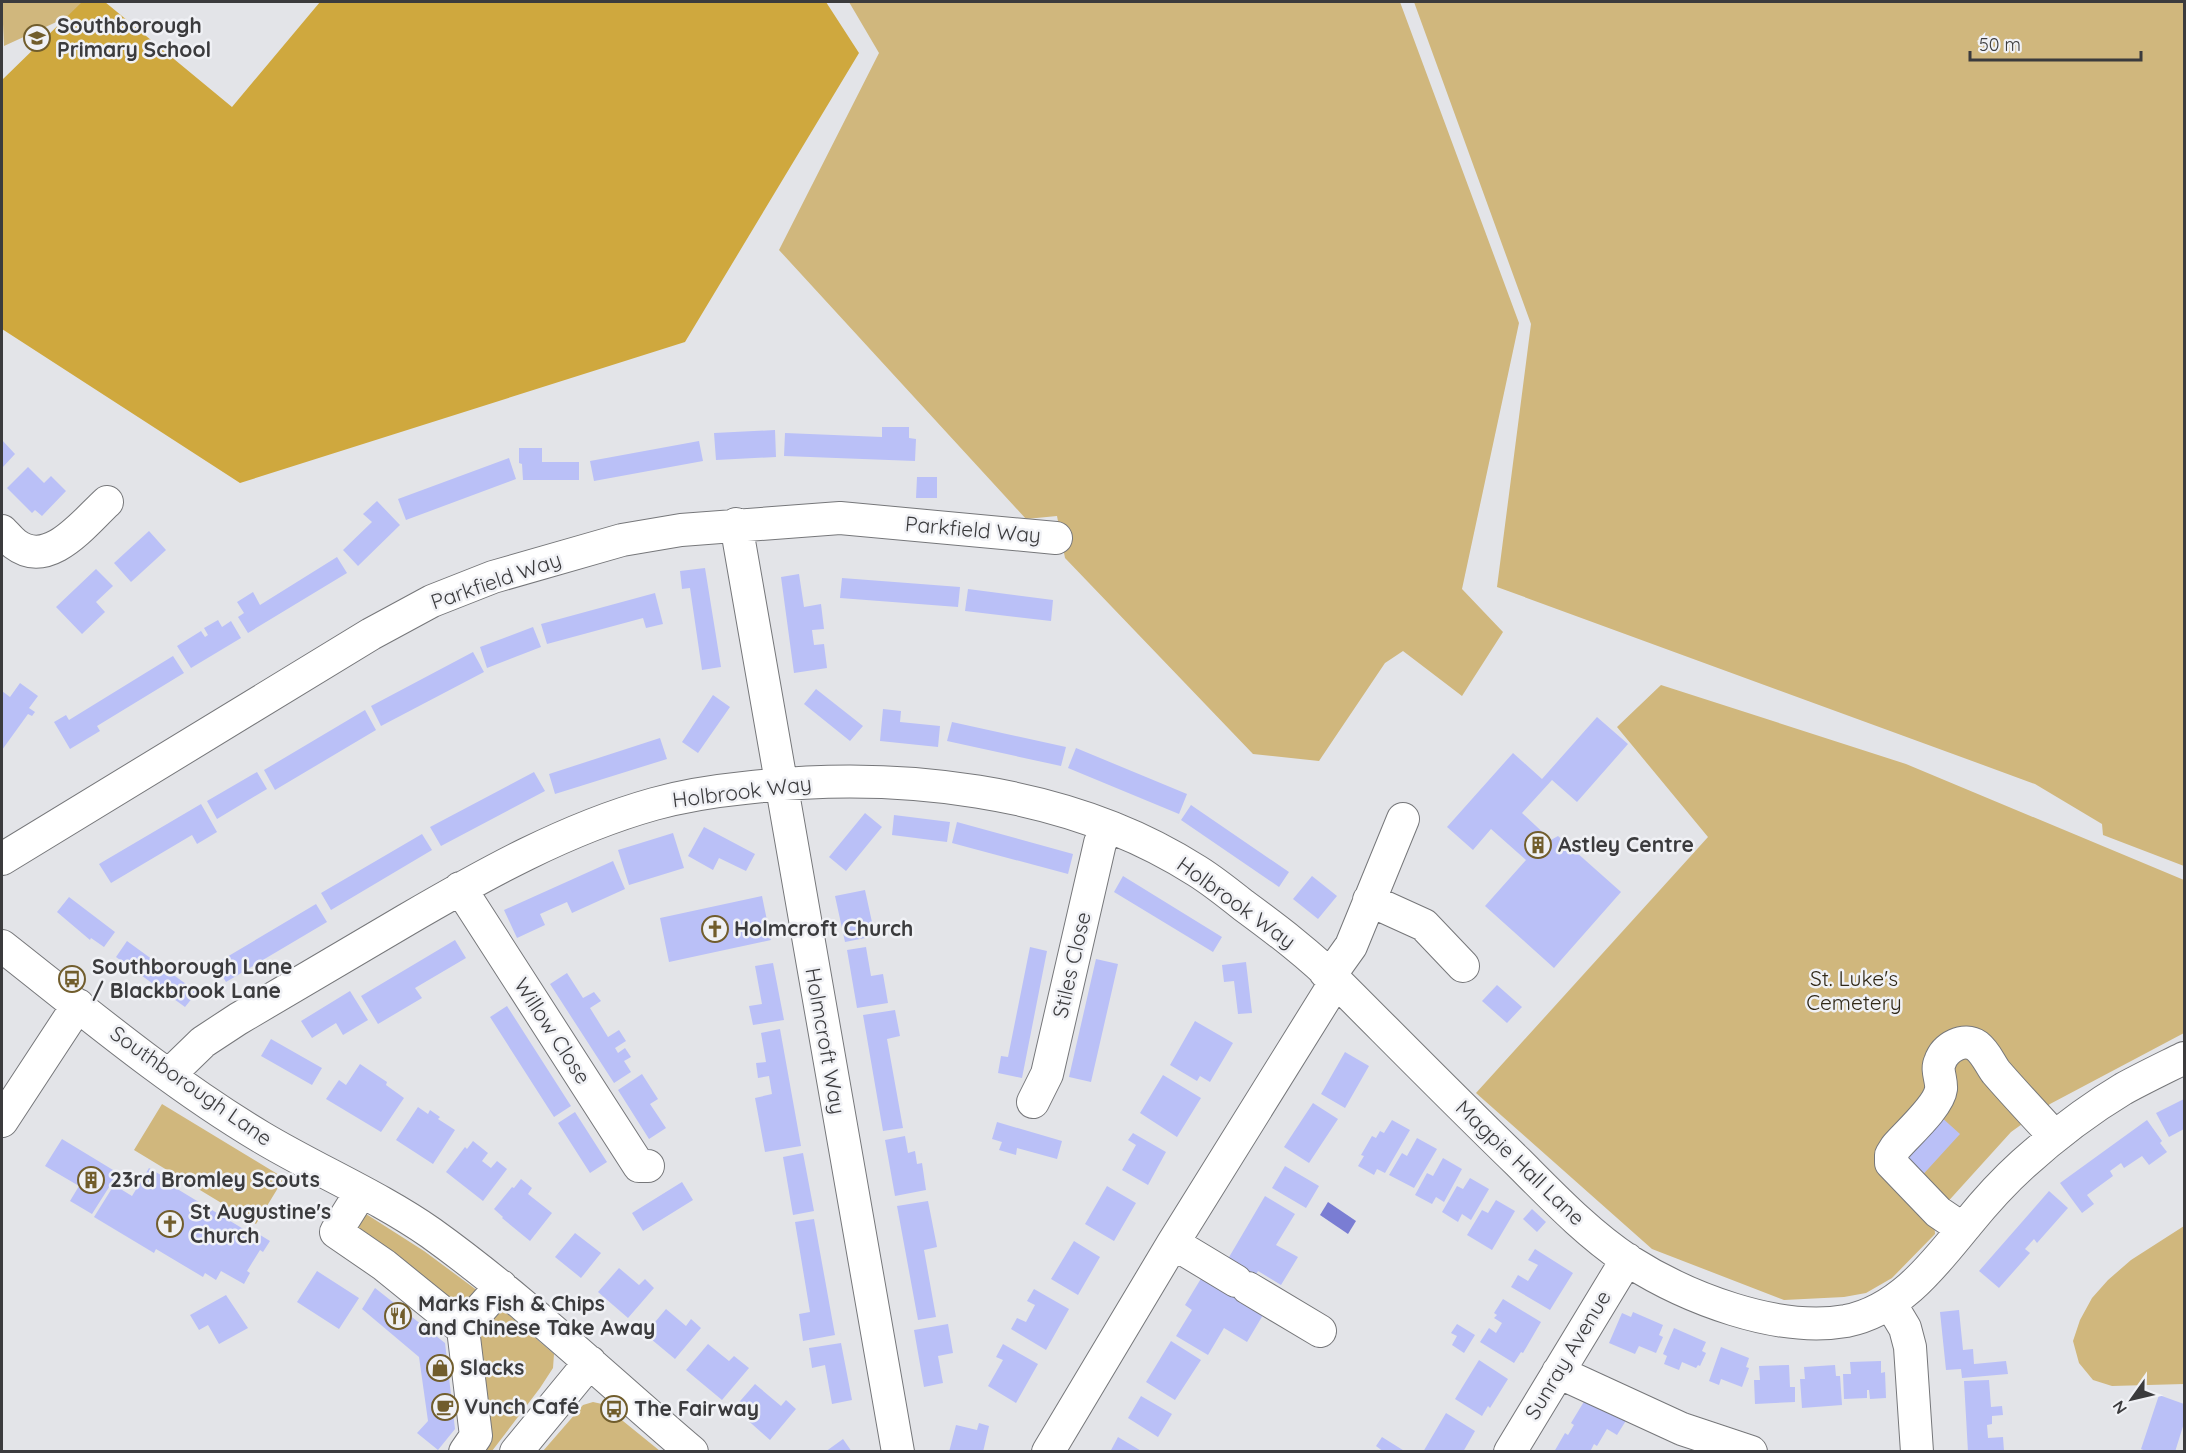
<svg xmlns="http://www.w3.org/2000/svg" width="2186" height="1453" viewBox="0 0 2186 1453" font-family="Quicksand,sans-serif">
<style>
.green{fill:#d0b77d}
.forest{fill:#cfa83e}
.water{fill:#7a7dd3}
.building{fill:#bac0f7}
.lines{fill:none;stroke-linecap:round;stroke-linejoin:round}
.minor-casing{stroke:#76777a;stroke-width:34}
.minor{stroke:#fff;stroke-width:32}
.labels{text-anchor:middle;stroke-width:5;stroke-linejoin:round;paint-order:stroke}
.poi-label{font-size:21px;font-weight:bold;fill:#3b3b3d;stroke:#f0f1f5;text-anchor:start}
.street-label{font-size:21px;fill:#3b3b3d;stroke:#f0f1f5}
.park-label{font-size:21px;fill:#302817;stroke:#f0f1f5}
</style>
<rect width="100%" height="100%" fill="#e3e4e8"/>
<!-- green -->
<path class="green" d="M2,2H100L4,46Z
M849,2H1400L1519,323L1462,589L1503,632L1462,696L1403,651L1385,663L1319,761L1253,754L1065,558L1057,516L1026,519L779,250L879,53Z
M1414,2H2184V866L2103,835L2102,824L2035,784L1497,587L1531,324Z
M1661,685L1906,764L2184,880V1033L2050,1104L2011,1132L1934,1217L1935,1234L1892,1278L1866,1293L1844,1297L1784,1300L1652,1249L1476,1093L1708,837L1617,727Z
M162,1104L284,1178L256,1224L134,1150Z
M366,1214L424,1251L482,1294L463,1319L351,1227Z
M2184,1226V1384L2112,1386L2093,1380L2079,1363L2073,1341L2080,1320L2092,1298L2108,1280L2131,1260Z
M496,1304L554,1354L553,1368L540,1388L492,1451H489L482,1446L476,1329Z
M593,1402L602,1404L660,1451H543L583,1405Z"/>
<!-- forest -->
<path class="forest" d="M82,2H105L232,107L320,2H826L859,53L685,342L240,483L2,329V80Z"/>
<!-- water -->
<path class="water" d="M1328,1202L1356,1221L1348,1234L1320,1215Z"/>
<!-- building -->
<path class="building" d="M882,427H909V438L916,439L915,461L784,456L785,433L882,437Z
M775,430L776,457L716,460L714,433Z
M2,440L15,454L2,468Z
M699,441L703,461L594,481L590,461Z
M519,448H542V462H579V480H523L522,464L519,463Z
M509,458L516,479L406,520L398,499Z
M28,467L44,483L51,476L66,491L42,516L35,510L32,513L7,488Z
M917,477H937V498H916Z
M377,501L400,525L358,566L343,550L372,522L363,514Z
M149,531L166,550L131,582L114,563Z
M337,557L347,573L248,633L238,617L244,613L237,602L253,592L260,605Z
M705,568L721,667L702,670L690,588L682,589L680,571Z
M96,569L113,586L96,602L105,612L82,634L56,607Z
M799,574L804,607L821,604L824,629L812,630L814,645L824,644L827,668L794,673L781,577Z
M842,578L960,587L958,607L840,598Z
M968,589L1053,600L1051,621L965,611Z
M655,593L663,624L646,628L643,618L547,644L541,624Z
M218,620L222,627L231,621L241,638L191,668L177,646L201,631L205,637L208,635L204,628Z
M533,627L541,647L487,668L480,647Z
M473,652L484,672L381,726L371,706Z
M173,656L184,673L97,726L100,731L70,749L54,722L66,715L69,720Z
M20,683L38,696L29,708L35,712L32,716L28,714L2,750V691L10,697Z
M816,689L863,726L850,741L804,704Z
M713,695L730,707L698,753L682,742Z
M883,709L901,711L900,722L940,726L938,747L880,741Z
M365,710L376,730L275,790L264,770Z
M1597,717L1628,744L1577,802L1552,780L1522,813L1551,840L1558,836L1621,892L1554,968L1485,906L1526,860L1491,829L1473,850L1447,827L1513,753L1542,779Z
M952,722L1066,747L1061,766L947,741Z
M660,738L667,759L555,794L549,774Z
M1076,748L1187,794L1179,814L1068,768Z
M257,772L267,789L217,819L207,801Z
M534,772L545,791L441,846L430,827Z
M201,804L217,832L197,844L192,835L111,883L99,864Z
M1191,805L1289,872L1279,887L1181,820Z
M865,813L882,827L846,871L829,857Z
M894,815L950,822L947,842L892,835Z
M957,822L1073,854L1068,874L952,843Z
M704,827L755,854L746,871L719,858L713,870L688,856Z
M673,833L684,868L629,885L618,850Z
M422,834L432,850L331,910L321,893Z
M613,861L625,889L572,913L567,902L540,914L545,925L517,938L504,910Z
M1123,876L1222,937L1213,952L1114,892Z
M1312,876L1337,896L1318,919L1293,899Z
M865,890L875,936L845,942L835,896Z
M762,896L771,940L669,962L660,918Z
M69,897L115,932L104,947L91,938L90,940L57,912Z
M316,904L327,922L226,982L215,964Z
M455,940L466,958L415,988L422,998L378,1024L361,996Z
M127,941L197,992L185,1007L116,957Z
M866,947L871,976L883,974L888,1003L857,1008L847,950Z
M1030,947L1047,951L1022,1078L998,1073L1001,1056L1008,1057Z
M1096,959L1118,964L1091,1082L1069,1077Z
M1246,962L1252,1013L1238,1014L1234,981L1224,982L1222,965Z
M773,963L784,1020L753,1025L749,1006L762,1004L755,966Z
M567,973L583,998L594,992L601,1001L590,1008L608,1037L619,1030L626,1041L615,1048L618,1053L625,1048L631,1057L624,1061L631,1072L614,1083L550,984Z
M1497,985L1522,1007L1507,1023L1482,1001Z
M350,991L368,1020L343,1035L336,1023L312,1038L301,1021Z
M507,1006L571,1106L554,1117L490,1017Z
M895,1010L900,1036L887,1039L903,1128L883,1131L863,1015Z
M1195,1021L1233,1043L1210,1082L1200,1076L1197,1081L1170,1065Z
M780,1029L801,1146L765,1152L755,1098L772,1094L769,1076L758,1078L756,1063L766,1062L761,1033Z
M271,1039L322,1068L312,1085L261,1056Z
M1345,1052L1369,1066L1345,1108L1321,1094Z
M360,1064L387,1082L386,1085L404,1098L381,1132L326,1099L339,1080L346,1085Z
M642,1074L658,1099L650,1104L666,1128L649,1139L618,1090Z
M1163,1075L1201,1098L1177,1137L1140,1113Z
M2184,1099V1129L2169,1137L2156,1113Z
M1313,1103L1338,1119L1309,1163L1284,1147Z
M418,1107L428,1114L430,1110L440,1117L438,1119L455,1130L433,1164L396,1140Z
M575,1112L607,1162L590,1173L558,1123Z
M1940,1116L1960,1134L1918,1180L1899,1161Z
M1392,1120L1410,1130L1385,1173L1377,1169L1374,1175L1358,1166L1364,1156L1361,1155L1372,1136L1376,1138L1380,1131L1384,1133Z
M2147,1120L2162,1141L2160,1143L2167,1152L2149,1165L2142,1156L2124,1168L2121,1163L2110,1171L2113,1176L2087,1195L2094,1204L2082,1213L2060,1183Z
M997,1122L1062,1141L1057,1159L1017,1148L1016,1155L999,1150L1002,1142L992,1139Z
M1133,1133L1166,1152L1148,1185L1122,1170L1136,1145L1128,1140Z
M905,1136L908,1153L915,1151L917,1164L922,1163L926,1190L895,1196L885,1140Z
M1417,1138L1437,1149L1414,1188L1389,1175L1402,1153L1407,1156Z
M62,1139L118,1173L92,1214L70,1201L79,1186L45,1166Z
M473,1141L488,1153L482,1161L491,1168L497,1161L507,1169L483,1201L446,1172L465,1147L467,1149Z
M803,1153L814,1211L793,1215L783,1157Z
M1443,1158L1462,1169L1444,1202L1436,1197L1432,1204L1415,1195L1427,1173L1433,1176Z
M1285,1166L1319,1186L1306,1208L1272,1188Z
M149,1168L176,1184L174,1187L250,1233L252,1230L270,1241L263,1252L260,1250L247,1271L250,1273L244,1284L221,1271L216,1280L205,1273L203,1277L156,1249L154,1253L94,1217L114,1185L132,1196Z
M1470,1178L1489,1189L1471,1220L1462,1214L1458,1222L1442,1212L1457,1186L1463,1189Z
M521,1179L532,1188L528,1194L552,1213L530,1241L502,1218L503,1217L494,1209L512,1187L514,1188Z
M682,1182L693,1200L643,1231L632,1213Z
M1107,1186L1136,1203L1114,1241L1085,1224Z
M2049,1191L2068,1208L2037,1243L2034,1239L2025,1249L2030,1253L1999,1288L1979,1271Z
M1265,1196L1295,1214L1276,1245L1298,1257L1281,1285L1258,1271L1242,1297L1266,1310L1247,1342L1224,1328L1208,1355L1176,1336L1192,1310L1185,1305L1205,1272L1225,1264Z
M1496,1200L1515,1211L1492,1250L1467,1235L1482,1210L1488,1213Z
M928,1201L937,1247L924,1250L936,1317L918,1320L897,1206Z
M1532,1209L1546,1222L1537,1232L1523,1219Z
M814,1219L835,1335L803,1341L799,1314L810,1312L795,1222Z
M575,1233L601,1253L581,1278L555,1257Z
M1074,1241L1100,1257L1078,1295L1051,1279Z
M1535,1249L1573,1273L1550,1310L1511,1287L1518,1275L1528,1281L1538,1265L1528,1260Z
M619,1268L639,1285L645,1279L654,1288L628,1318L598,1292Z
M317,1271L359,1298L339,1329L297,1302Z
M375,1288L445,1343L455,1429L438,1450L417,1433L428,1421L419,1357L362,1309Z
M1034,1289L1069,1309L1046,1350L1011,1329L1017,1318L1026,1322L1035,1305L1027,1301Z
M226,1295L248,1328L219,1344L208,1325L199,1330L190,1315Z
M1503,1299L1541,1322L1523,1353L1521,1352L1514,1363L1480,1342L1489,1328L1496,1333L1502,1323L1494,1318L1497,1315L1494,1313Z
M666,1309L686,1326L691,1319L701,1328L675,1359L645,1334Z
M1959,1310L1963,1350L1973,1349L1974,1364L2006,1361L2008,1374L1962,1378L1961,1369L1946,1370L1940,1312Z
M1633,1312L1663,1325L1659,1335L1663,1337L1656,1353L1639,1346L1635,1354L1609,1343L1622,1313L1631,1317Z
M948,1324L953,1353L938,1356L943,1383L924,1387L914,1330Z
M1457,1324L1475,1335L1464,1353L1452,1345L1457,1336L1451,1333Z
M1674,1328L1706,1342L1702,1351L1706,1353L1700,1366L1698,1365L1696,1368L1682,1362L1679,1370L1664,1364L1667,1356L1663,1354Z
M1171,1341L1201,1360L1175,1400L1146,1382Z
M841,1343L852,1400L832,1404L825,1365L812,1368L809,1348Z
M708,1344L729,1361L734,1356L749,1368L722,1400L686,1370Z
M1003,1344L1038,1364L1016,1403L988,1386L1003,1360L996,1357Z
M1721,1347L1749,1358L1746,1367L1749,1368L1742,1387L1721,1379L1719,1385L1709,1381Z
M1479,1360L1508,1379L1490,1408L1488,1406L1482,1416L1455,1399Z
M1881,1361V1373L1885,1372L1886,1398L1870,1399L1869,1390H1867V1398L1844,1399L1843,1374H1851L1850,1362Z
M1789,1365L1790,1387H1795V1402L1755,1404L1754,1380H1760L1759,1366Z
M1835,1365L1836,1376H1840L1842,1405L1802,1408L1800,1379H1805L1804,1367Z
M1989,1380L1991,1407L2002,1406L2003,1415L1992,1416V1424L1987,1425L1988,1438L2003,1437L2004,1451L1968,1452L1964,1381Z
M755,1384L781,1406L786,1400L796,1409L770,1440L734,1408Z
M1591,1390L1627,1419L1617,1435L1607,1429L1597,1446L1594,1444L1590,1452H1554L1565,1433L1568,1435L1574,1425L1571,1423Z
M2159,1395L2184,1404V1423L2175,1452H2148L2141,1449Z
M1141,1396L1172,1414L1158,1437L1128,1418Z
M1446,1413L1475,1431L1463,1452H1423Z
M979,1423L989,1426L983,1452H949L956,1425L977,1430Z
M1118,1437L1143,1452H1110Z
M1382,1437L1406,1452H1384L1376,1446Z
M843,1439L852,1452H825Z"/>
<g class="lines">
<defs>
<path id="minor" d="M736,524L898,1452
M2,531C6,535 10,540 15,544C49,570 84,523 107,502
M2,859L371,634L432,601L493,577L622,540L681,530L840,518L1056,538
M460,888L639,1166H648
M1369,900L1424,925L1463,966
M2,946C86,1012 169,1082 261,1137C316,1170 378,1196 431,1233C523,1299 605,1378 692,1452
M1325,972L1336,967L1351,946L1403,819
M169,1075L203,1042L238,1019C294,986 350,953 406,920C485,874 565,829 654,804C683,796 714,791 744,788C893,770 1068,788 1197,871C1213,881 1228,893 1243,905C1277,930 1310,955 1340,985C1399,1044 1458,1104 1518,1162C1553,1197 1588,1234 1629,1261C1687,1298 1777,1333 1846,1321C1901,1310 1935,1263 1968,1223C1985,1202 2003,1182 2023,1164C2053,1137 2088,1110 2123,1089C2143,1078 2164,1068 2184,1058
M1033,1102L1047,1074L1100,843L1108,827
M2,1121L78,1005
M361,1192L336,1232L384,1265L463,1329L476,1436L465,1452
M1963,1229L1938,1212L1891,1163V1155L1896,1147C1907,1134 1939,1106 1941,1089C1942,1080 1936,1070 1940,1062C1945,1047 1964,1037 1977,1046C1986,1053 1990,1064 1996,1072C2015,1094 2035,1115 2055,1137
M1173,1243L1236,1281
M1248,1288L1320,1331
M1890,1303L1905,1328L1910,1347L1917,1452
M463,1329L501,1286
M1558,1372L1682,1429L1751,1452
M516,1452L590,1362
M1048,1452L1173,1243L1336,981
M1510,1452L1627,1259"/>
</defs>
<!-- minor casing -->
<use href="#minor" class="minor-casing"/>
<!-- minor -->
<use href="#minor" class="minor"/>
</g>
<!-- icons -->
<defs>
<symbol id="school-ring" viewBox="-11 -11 22 22"><circle r="9.5" fill="#f0f1f5" stroke="#715d2c" stroke-width="1.5"/><path d="M0-5L7-2L0 1L-7-2ZM-4 1L0 2.5L4 1V4Q0 6-4 4Z" fill="#715d2c"/></symbol>
<symbol id="building-ring" viewBox="-11 -11 22 22"><circle r="9.5" fill="#f0f1f5" stroke="#715d2c" stroke-width="1.5"/><path d="M-4-6H4V6H1V3H-1V6H-4ZM-2.5-4.3h1.7v1.8h-1.7ZM.8-4.3h1.7v1.8H.8ZM-2.5-1h1.7V.8h-1.7ZM.8-1h1.7V.8H.8Z" fill="#715d2c"/></symbol>
<symbol id="church-ring" viewBox="-11 -11 22 22"><circle r="9.5" fill="#f0f1f5" stroke="#715d2c" stroke-width="1.5"/><path d="M-1.2-6h2.4v3.5h3.3v2.4h-3.3V6h-2.4V-.1h-3.3v-2.4h3.3Z" fill="#715d2c"/></symbol>
<symbol id="bus-ring" viewBox="-11 -11 22 22"><circle r="9.5" fill="#f0f1f5" stroke="#715d2c" stroke-width="1.5"/><path d="M-5-6H5V4H4V6H2V4H-2V6H-4V4H-5ZM-3.5-4V0h7V-4ZM-3.5 1.2v1.5H-2V1.2ZM2 1.2v1.5H3.5V1.2Z" fill="#715d2c"/></symbol>
<symbol id="restaurant-ring" viewBox="-11 -11 22 22"><circle r="9.5" fill="#f0f1f5" stroke="#715d2c" stroke-width="1.5"/><path d="M-5-6h1v4h1v-4h1v4h1v-4h1v5L-1.5 .5V6h-2V.5L-5-1ZM5-6V6H3V1.5H1.5Q1.5-4 5-6Z" fill="#715d2c"/></symbol>
<symbol id="shop-ring" viewBox="-11 -11 22 22"><circle r="9.5" fill="#f0f1f5" stroke="#715d2c" stroke-width="1.5"/><path d="M-5-2.5h2.3a2.7 3.5 0 0 1 5.4 0H5L5.5 6h-11ZM-1.5-2.5h3a1.5 2.3 0 0 0-3 0Z" fill="#715d2c"/></symbol>
<symbol id="cafe-ring" viewBox="-11 -11 22 22"><circle r="9.5" fill="#f0f1f5" stroke="#715d2c" stroke-width="1.5"/><path d="M-5.5-4.5H6V0H3Q3 3.5 0 3.5H-2.5Q-5.5 3.5-5.5 0ZM3-3.2v2h1.7v-2ZM-6 4.5H4V6H-6Z" fill="#715d2c"/></symbol>
</defs>
<g fill-rule="evenodd">
<use href="#school-ring" x="22" y="23" width="30" height="30"/>
<use href="#building-ring" x="1523" y="830" width="30" height="30"/>
<use href="#church-ring" x="700" y="914" width="30" height="30"/>
<use href="#bus-ring" x="57" y="964" width="30" height="30"/>
<use href="#building-ring" x="76" y="1165" width="30" height="30"/>
<use href="#church-ring" x="155" y="1209" width="30" height="30"/>
<use href="#restaurant-ring" x="383" y="1301" width="30" height="30"/>
<use href="#shop-ring" x="425" y="1353" width="30" height="30"/>
<use href="#cafe-ring" x="430" y="1392" width="30" height="30"/>
<use href="#bus-ring" x="599" y="1394" width="30" height="30"/>
</g>
<g class="labels">
<!-- poi labels -->
<g class="poi-label">
<text x="57" y="33">Southborough<tspan x="57" dy="24">Primary School</tspan></text>
<text x="1558" y="852">Astley Centre</text>
<text x="734" y="936">Holmcroft Church</text>
<text x="92" y="974">Southborough Lane<tspan x="92" dy="24">/ Blackbrook Lane</tspan></text>
<text x="110" y="1187">23rd Bromley Scouts</text>
<text x="190" y="1219">St Augustine's<tspan x="190" dy="24">Church</tspan></text>
<text x="418" y="1311">Marks Fish &amp; Chips<tspan x="418" dy="24">and Chinese Take Away</tspan></text>
<text x="460" y="1375">Slacks</text>
<text x="464" y="1414">Vunch Café</text>
<text x="634" y="1416">The Fairway</text>
</g>
<!-- street labels -->
<g class="street-label">
<text transform="translate(973 530) rotate(5)" y="7">Parkfield Way</text>
<text transform="translate(496 581) rotate(-19)" y="7">Parkfield Way</text>
<text transform="translate(742 792) rotate(-7)" y="7">Holbrook Way</text>
<text transform="translate(1236 903) rotate(36)" y="7">Holbrook Way</text>
<text transform="translate(1072 965) rotate(-77)" y="7">Stiles Close</text>
<text transform="translate(552 1031) rotate(57)" y="7">Willow Close</text>
<text transform="translate(825 1041) rotate(80)" y="7">Holmcroft Way</text>
<text transform="translate(191 1086) rotate(35)" y="7">Southborough Lane</text>
<text transform="translate(1520 1163) rotate(44)" y="7">Magpie Hall Lane</text>
<text transform="translate(1568 1355) rotate(-59)" y="7">Sunray Avenue</text>
</g>
<!-- park labels -->
<g class="park-label">
<text x="1854" y="986">St. Luke's<tspan x="1854" dy="24">Cemetery</tspan></text>
</g>
</g>
<!-- border -->
<rect width="2186" height="1453" fill="none" stroke="#3b3b3d" stroke-width="6"/>
<!-- north arrow -->
<g transform="translate(2132 1399) rotate(236)" stroke="#f0f1f5" stroke-width="4.5" paint-order="stroke">
<path d="M0-4.5L10 22L0 15L-10 22Z" fill="#3b3b3d"/>
<text y="-9" font-size="16" font-weight="bold" text-anchor="middle" fill="#3b3b3d">N</text>
</g>
<!-- scale -->
<path d="M1970 51v9h171v-9" fill="none" stroke="#3b3b3d" stroke-width="3"/>
<text x="1979" y="51" font-size="18" fill="#3b3b3d" stroke="#f0f1f5" stroke-width="4.5" paint-order="stroke">50 m</text>
</svg>
